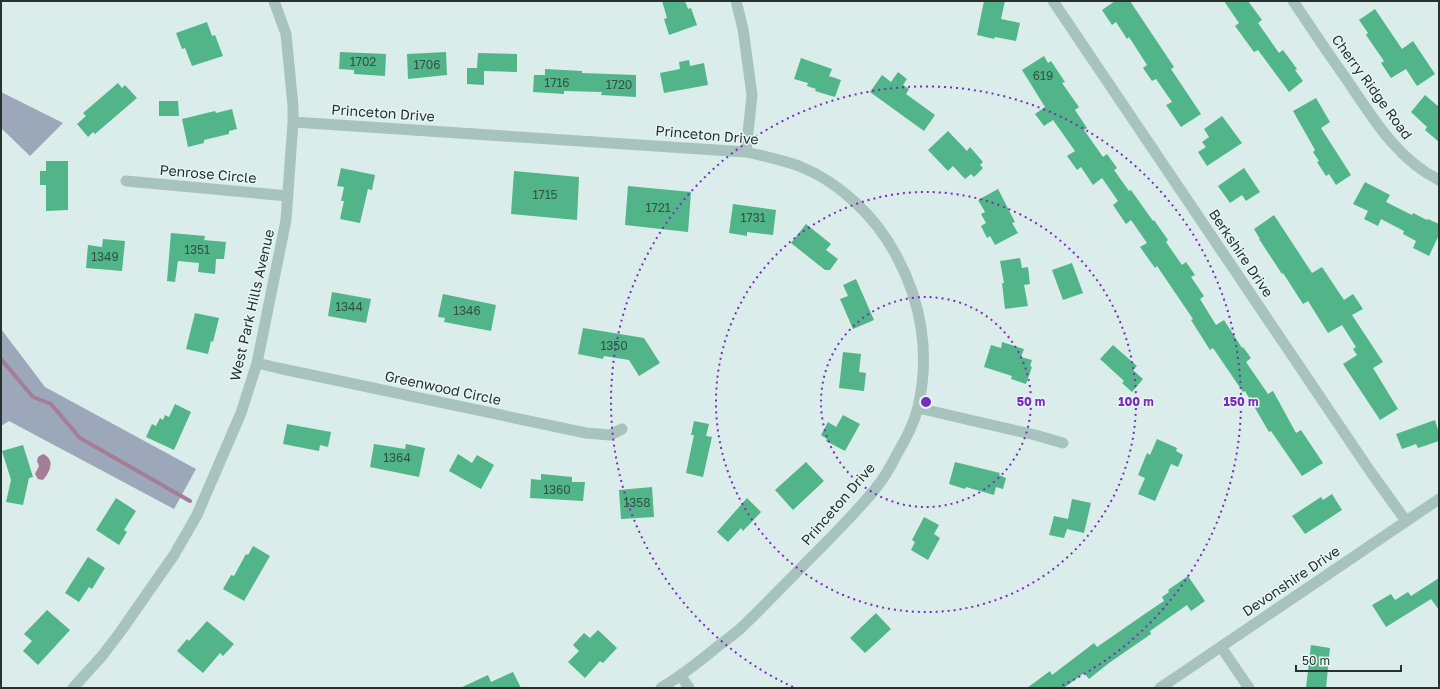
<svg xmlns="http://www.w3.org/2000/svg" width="1440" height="689" viewBox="0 0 1440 689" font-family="'Golos Text',sans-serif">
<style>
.green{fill:#9ca7ba}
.water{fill:#a67d97}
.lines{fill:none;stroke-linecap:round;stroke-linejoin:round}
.stream{stroke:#a67d97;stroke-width:4}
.building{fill:#51b589}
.minor{stroke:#a8c3bd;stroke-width:11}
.tertiary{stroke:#a8c3bd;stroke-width:11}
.ring{fill:none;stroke:#7b2cbf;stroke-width:2;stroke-dasharray:2 4}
.labels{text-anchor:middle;stroke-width:3;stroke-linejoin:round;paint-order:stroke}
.number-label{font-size:12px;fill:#325245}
.street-label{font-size:14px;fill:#27312e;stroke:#e6f6f4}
.centre{fill:#7b2cbf;stroke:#e6f6f4;stroke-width:2}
.ring-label{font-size:12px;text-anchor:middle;font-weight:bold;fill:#7b2cbf;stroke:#e6f6f4;stroke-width:3;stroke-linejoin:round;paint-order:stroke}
</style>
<rect width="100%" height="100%" fill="#daedea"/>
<!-- green -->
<path class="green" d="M1,92L63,123L30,156L1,128Z
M1,329L45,387L196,469L174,509L9,421L1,426Z"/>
<!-- water -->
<path class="water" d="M43,454C55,459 51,471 43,480L38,479L35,474L39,466L37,461L38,457Z"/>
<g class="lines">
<!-- stream -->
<path class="stream" d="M1,359L33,397L51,404L80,438L190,501"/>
</g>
<!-- building -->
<path class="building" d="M662,1H685L688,9L691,8L697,25L669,35L664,19L667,18Z
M984,1H1005L1001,19L1020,23L1016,41L995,37L994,39L977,35Z
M1115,1H1130L1174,67L1171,69L1201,114L1181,127L1166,105L1172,102L1156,79L1152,81L1143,68L1147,65L1129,37L1127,39L1116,22L1112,25L1102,10Z
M1224,1H1248L1262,20L1258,23L1279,53L1283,50L1297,69L1295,70L1303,81L1289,92L1258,50L1254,52L1235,26L1239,23Z
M1375,9L1402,49L1413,41L1435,74L1417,86L1406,69L1391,78L1381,63L1384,61L1366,35L1368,33L1359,20Z
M207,22L212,36L215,35L223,56L192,66L185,48L182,49L176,33Z
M340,52L386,54L385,76L354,74V70L339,69Z
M446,52L447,75L408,79L407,54Z
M478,53L517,54V72L484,71V85L467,84V68H477Z
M1044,56L1048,63L1051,61L1065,82L1062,83L1079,107L1075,110L1087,128L1084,130L1103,157L1107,154L1117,168L1114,170L1129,191L1131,190L1153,221L1154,220L1168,240L1166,242L1182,265L1186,262L1195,275L1191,277L1204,296L1200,299L1216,325L1224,320L1242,348L1243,347L1251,358L1246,362L1268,394L1273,391L1296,433L1301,430L1323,463L1302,476L1271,431L1269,432L1245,391L1243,392L1213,348L1210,350L1191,320L1193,319L1157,266L1155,268L1140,247L1147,243L1131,220L1126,224L1113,205L1118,201L1102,178L1093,185L1081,167L1077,170L1067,156L1075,151L1053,120L1044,126L1035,114L1045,107L1022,70Z
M801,58L832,69L829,76L841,80L835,97L815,91L816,89L807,86L808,83L794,79Z
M689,60L690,66L704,63L708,85L664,93L660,73L680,69L679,62Z
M545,69L582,71V73L636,75V97L601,95L602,92L564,91V94L533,92L534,75H545Z
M898,72L907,79L903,85L909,89L906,94L935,115L924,131L870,92L882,75L891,82Z
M118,83L122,88L125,85L137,98L95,134L93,132L88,137L77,124L86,116L83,113Z
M1425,95L1439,107V142L1425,130L1427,127L1411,112Z
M1316,98L1330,122L1321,128L1351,175L1336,185L1329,174L1326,176L1317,162L1319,161L1313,152L1315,150L1293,111Z
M159,101H178L179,116H159Z
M232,109L237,129L229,131V134L204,140V143L188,147L182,119L215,111L216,113Z
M1222,116L1242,143L1207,166L1198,152L1206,147L1202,142L1209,137L1204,129Z
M948,131L967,151L970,147L983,162L980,165L983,168L974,177L971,174L965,179L953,166L948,171L928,150Z
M46,161H68V210L46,211V185H40V171H46Z
M341,168L375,175L372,190L368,189L360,223L340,219L344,201H341L344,187L337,186Z
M1244,168L1260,192L1246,201L1242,195L1230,203L1218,186Z
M514,171L579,177L577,220L511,214Z
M1365,182L1390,195L1386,202L1412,215L1413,213L1427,220L1428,219L1439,224V235L1429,256L1413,248L1416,241L1403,234L1404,231L1381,219L1378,226L1364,219L1368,211L1353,204Z
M628,186L691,192L688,232L625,225Z
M998,189L1015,222L1012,223L1018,233L995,245L990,236L987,238L981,226L986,223L981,214L985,212L978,200Z
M733,204L776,210L773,235L747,232V236L729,233Z
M1274,215L1312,273L1322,267L1344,300L1353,294L1363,309L1352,315L1383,362L1373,368L1398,409L1380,420L1343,364L1357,355L1353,349L1356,347L1342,325L1328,333L1308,301L1303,304L1283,273L1282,274L1259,239H1260L1254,229Z
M806,224L831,244L826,250L838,259L830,270H825L791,243Z
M171,233L205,236L204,240L226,242L224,259H216L215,274L198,272L199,263L178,261L175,282L167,281Z
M103,239L125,241L122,271L86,268L88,245L102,247Z
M1020,258L1022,268L1028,267L1030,284L1024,285L1028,306L1005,309L1002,283H1004L1000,261Z
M1072,263L1083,293L1063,300L1052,270Z
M856,279L874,320L853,329L840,299L848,296L843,285Z
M332,292L371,299L366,323L328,316Z
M443,294L496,305L491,331L444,322L445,318L438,317Z
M195,313L219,318L213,342L211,341L208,354L186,349Z
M583,328L644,338L660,363L639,376L629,360L604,356L603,359L578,354Z
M1002,342L1024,349L1021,357L1032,360L1030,366L1032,367L1026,384L1011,379L1012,376L984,367L991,345L1001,348Z
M1113,345L1137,366L1133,370L1143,379L1132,392L1122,383L1124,381L1100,359Z
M843,352L861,354L859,372L866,373L864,391L839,388Z
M175,404L191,412L174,450L146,437L152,424L156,426L160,418L163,420L165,415L169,417Z
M843,415L860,424L845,451L826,441L827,439L821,435L828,422L836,427Z
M1435,420L1439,433V441L1418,448L1416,444L1402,449L1396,434Z
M694,421L709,424L706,436L712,437L703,477L686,473L694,435H691Z
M287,424L331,432L328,447L320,445L319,451L283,444Z
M1157,439L1177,448L1176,451L1183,455L1178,467L1171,464L1155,501L1138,494L1145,478L1138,475L1147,453L1150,455Z
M374,444L405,449L406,444L425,448L419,477L370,467Z
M23,445L33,477L29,478L23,505L6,502L11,480L2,451Z
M458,454L472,463L477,455L494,465L481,489L449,471Z
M806,462L824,481L793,510L775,490Z
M955,462L1000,473L999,475L1006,478L1003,489L996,487L994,495L966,487L965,489L949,484Z
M541,474L572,477V482H585L583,501L530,498L531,479L541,480Z
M652,487L654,517L621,519L619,490Z
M1332,494L1342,510L1305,534L1292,516L1321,497L1323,500Z
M116,498L136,511L124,530L127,532L119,545L96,530Z
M747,498L761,512L743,531L741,528L728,542L717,532Z
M1072,499L1091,503L1084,533L1067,529L1064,538L1049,535L1054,516L1068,519Z
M924,517L939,525L934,534L940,538L928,560L911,550L915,542L912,540Z
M253,546L270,556L244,601L223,589L231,575L234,576L246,554L248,555Z
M88,557L105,568L92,589L89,587L79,602L65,593Z
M1188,576L1205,601L1191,611L1187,605L1150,631L1151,634L1109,663L1089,679L1084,673L1064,688H1027L1050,671L1052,675L1094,643L1097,647L1149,611L1164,601L1162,597L1169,592L1168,590Z
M1439,578V610L1431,599L1386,627L1372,605L1391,594L1395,600L1408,592L1411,596Z
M47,610L70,630L38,665L23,651L32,641L24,634Z
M876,613L891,629L865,653L850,638Z
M207,621L234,644L223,656L220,653L203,673L177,651L187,639L189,641Z
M598,630L617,648L603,663L600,661L585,678L568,662L579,651L573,645L584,633L590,638Z
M1311,645L1330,648L1326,688H1306Z
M513,672L521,688H460L488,675L491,682Z"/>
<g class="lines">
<!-- minor -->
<path class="minor" d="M736,1L743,29L752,95L746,152
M1053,1L1370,471L1406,521
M1293,1C1310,26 1327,52 1345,77C1371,115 1396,159 1439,180
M293,122L746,152C764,156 782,160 799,166C840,182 877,218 897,257C922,303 930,356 918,407C914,424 906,439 897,454C891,466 884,478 876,488C851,519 822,546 795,574C777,592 759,611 740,629C733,635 725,641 717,647C699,662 681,676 661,688
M126,181L288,196
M257,363L278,368L586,433L610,435L622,429
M918,408L1035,435L1063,443
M1221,647L1249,688
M681,676L689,688
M73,688L102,656L121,631L174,555L197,515L241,413L257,363L286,220L293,122V106L286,34L274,1"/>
<!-- tertiary -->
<path class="tertiary" d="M1160,688L1439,499"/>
</g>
<!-- distance rings -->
<g class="ring">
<circle cx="926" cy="402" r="105"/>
<circle cx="926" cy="402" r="210"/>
<path d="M793 687A315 315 0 1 1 1059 687"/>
</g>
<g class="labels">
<!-- number labels -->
<g class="number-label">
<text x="363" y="66">1702</text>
<text x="427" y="69">1706</text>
<text x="1043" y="80">619</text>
<text x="557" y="87">1716</text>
<text x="619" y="89">1720</text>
<text x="545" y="199">1715</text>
<text x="658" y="212">1721</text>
<text x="753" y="222">1731</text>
<text x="197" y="254">1351</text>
<text x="105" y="261">1349</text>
<text x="349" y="311">1344</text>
<text x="467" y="315">1346</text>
<text x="614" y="350">1350</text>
<text x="397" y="462">1364</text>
<text x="557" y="494">1360</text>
<text x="637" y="507">1358</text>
</g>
<!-- street labels -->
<g class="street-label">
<text transform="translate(1372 87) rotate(54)" y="5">Cherry Ridge Road</text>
<text transform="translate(383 113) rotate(4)" y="5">Princeton Drive</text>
<text transform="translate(707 135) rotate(5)" y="5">Princeton Drive</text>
<text transform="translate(208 174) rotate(5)" y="5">Penrose Circle</text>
<text transform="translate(1241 253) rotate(56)" y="5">Berkshire Drive</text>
<text transform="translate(252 305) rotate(-77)" y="5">West Park Hills Avenue</text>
<text transform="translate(443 388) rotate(12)" y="5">Greenwood Circle</text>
<text transform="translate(838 504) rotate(-49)" y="5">Princeton Drive</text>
<text transform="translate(1291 581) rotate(-34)" y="5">Devonshire Drive</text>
</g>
</g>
<circle cx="926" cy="402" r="6" class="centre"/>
<g class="ring-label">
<text x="1031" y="406">50 m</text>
<text x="1136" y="406">100 m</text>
<text x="1241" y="406">150 m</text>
</g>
<!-- border -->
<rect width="1440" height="689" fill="none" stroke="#27312e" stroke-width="4"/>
<!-- scale -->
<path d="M1296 665v6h105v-6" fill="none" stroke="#27312e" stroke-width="2"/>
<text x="1302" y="665" font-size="12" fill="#27312e" stroke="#e6f6f4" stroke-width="3" paint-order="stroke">50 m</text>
</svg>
